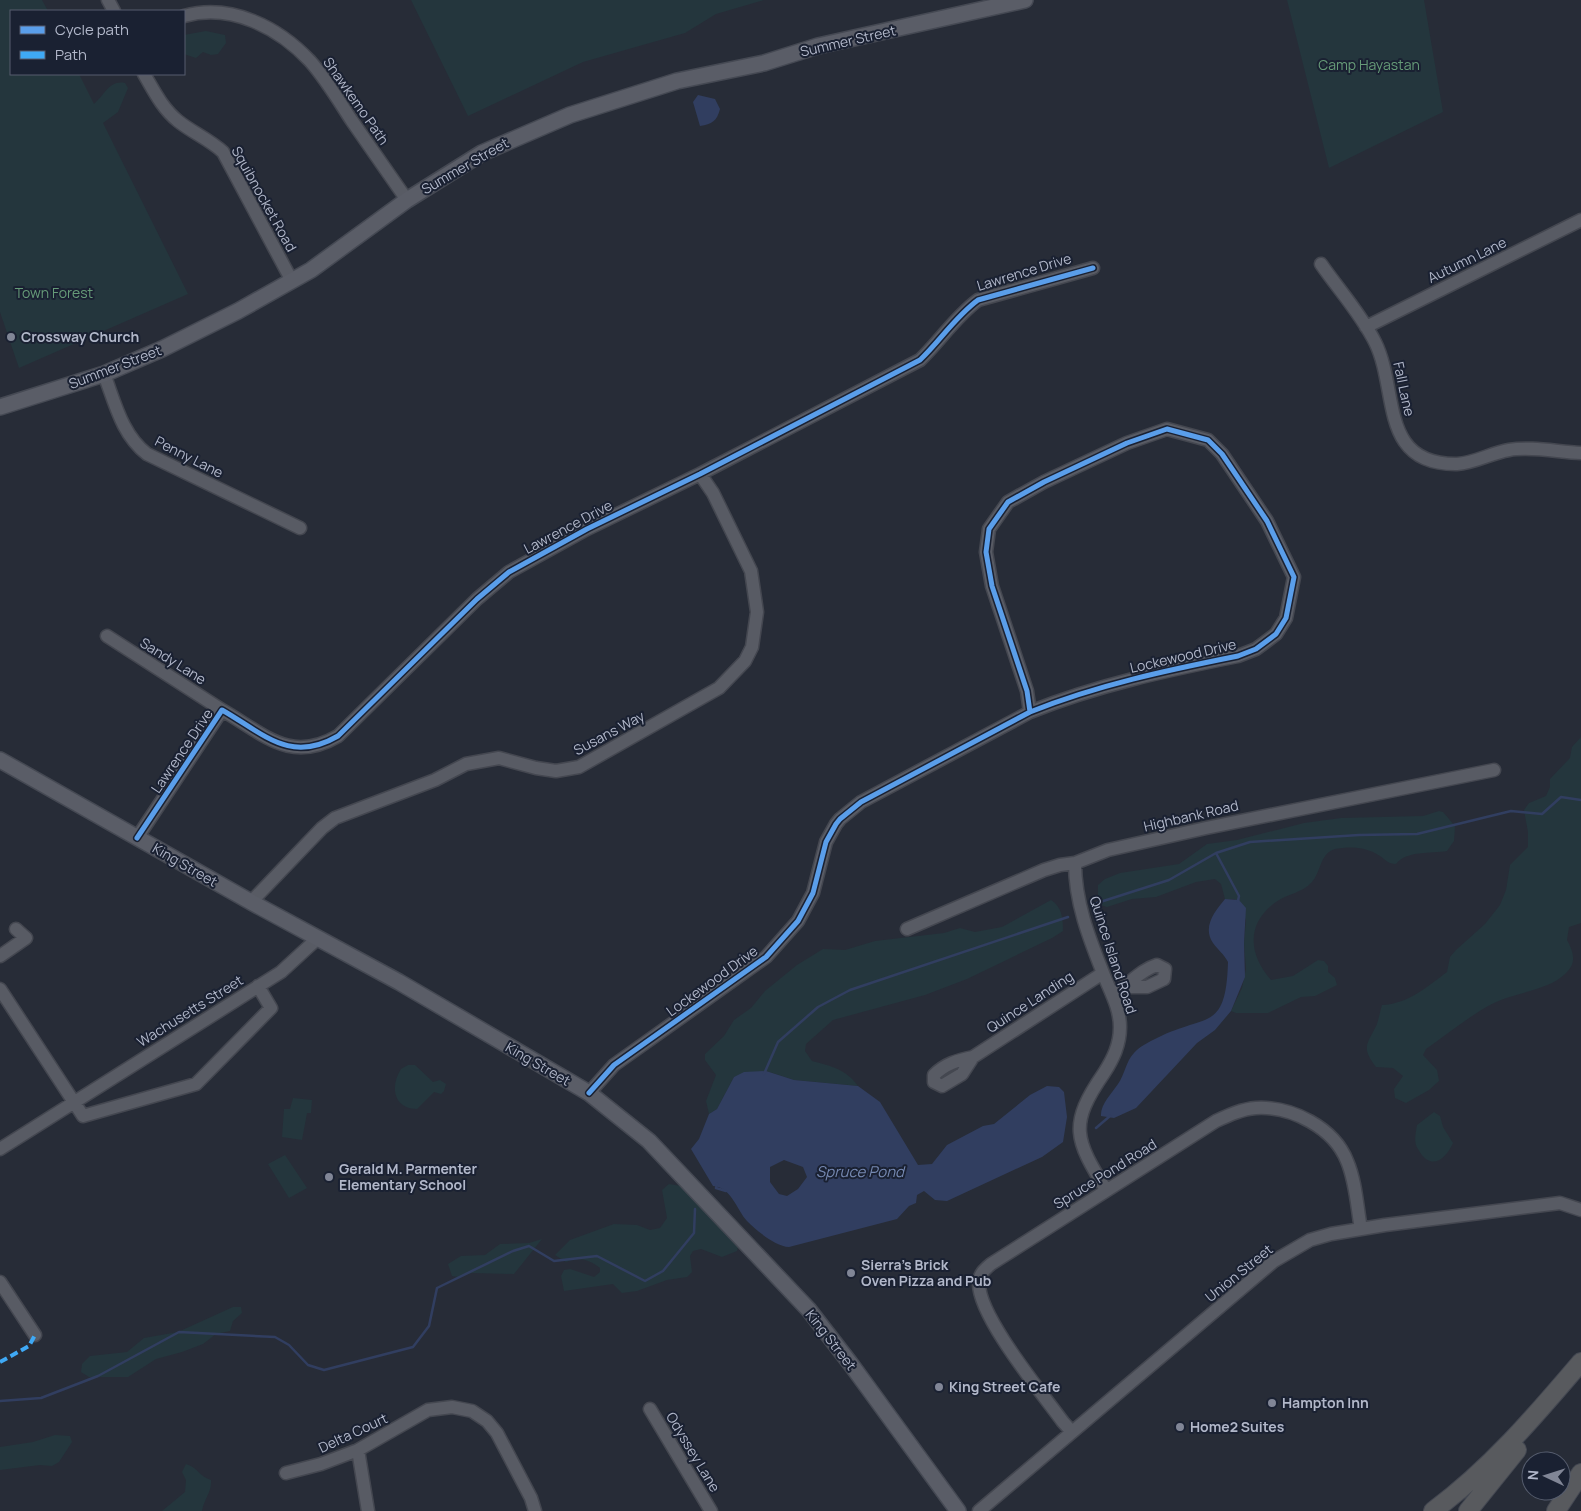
<svg xmlns="http://www.w3.org/2000/svg" width="1581" height="1511" viewBox="0 0 1581 1511" font-family="Manrope,sans-serif">
<style>
.green{fill:#24363d}
.water{fill:#313e60;fill-rule:evenodd}
.lines{fill:none;stroke-linecap:round;stroke-linejoin:round}
.stream{stroke:#313e60;stroke-width:2.5}
.minor-casing{stroke:#444750;stroke-width:15}
.major-casing{stroke:#454953;stroke-width:18}
.highway-casing{stroke:#444852;stroke-width:20}
.minor{stroke:#585b64;stroke-width:12}
.major{stroke:#5a5d67;stroke-width:15}
.highway{stroke:#585a5e;stroke-width:18}
.quiet{stroke:#3fa9f5;stroke-width:4;stroke-dasharray:8 4;stroke-linecap:butt}
.cycleway-casing{stroke:#1a2132;stroke-width:8}
.cycleway{stroke:#5a9eea;stroke-width:5}
.poi-dot{fill:#818696;stroke:#1a2132;stroke-width:2}
.labels{text-anchor:middle;stroke-width:4;stroke-linejoin:round;paint-order:stroke}
.street-label{font-size:14px;fill:#b1b7c9;stroke:#1a2132}
.park-label{font-size:14px;fill:#669b78;stroke:#1a2132}
.poi-label{font-size:14px;font-weight:bold;fill:#b1b7c9;stroke:#1a2132;text-anchor:start}
.water-label{font-size:15px;font-style:italic;fill:#7689b2;stroke:#1a2132}
</style>
<rect width="100%" height="100%" fill="#272c37"/>
<!-- green -->
<path class="green" d="M0,0H42L48,11H11V74H79L94,104C105,95 109,80 125,83L128,88L118,112L103,123L188,294L19,368L0,312Z
M411,0H764L716,14L685,33L583,62L468,116Z
M1287,0H1424L1443,112L1329,168Z
M206,31L225,35L226,43L218,54L211,55L203,52L196,58L184,54V35Z
M1581,737V923L1569,927L1567,940C1574,953 1577,963 1565,974C1549,990 1514,993 1494,1003C1470,1015 1448,1034 1426,1049L1423,1055L1437,1070L1439,1081L1429,1090L1406,1103L1395,1098L1394,1089L1403,1076L1393,1068L1376,1067C1360,1046 1368,1044 1377,1024C1379,1018 1380,1011 1382,1005C1408,1004 1427,987 1447,972L1450,957L1456,950L1485,924L1500,905L1506,890L1510,865L1528,847V832L1524,810L1529,803L1546,796L1550,787V779L1570,758L1572,747Z
M1439,811L1443,812L1455,826L1454,841L1447,851C1431,854 1407,850 1396,864C1388,864 1386,860 1380,856C1367,847 1350,846 1335,849C1320,853 1321,872 1312,882C1302,893 1287,894 1276,902C1245,924 1249,955 1271,980L1293,976L1318,960L1324,961L1328,966V972L1335,978L1337,985L1315,996L1301,997L1268,1013H1236L1231,1011L1242,988L1246,969L1244,943L1246,920L1235,899H1225L1221,884L1215,879L1196,882L1156,897L1132,899L1107,907L1098,904V885L1105,879L1120,873L1179,864L1207,844L1237,840L1304,823L1341,818L1423,816Z
M1051,900C1062,907 1063,918 1063,931L1052,938L967,979L925,995L833,1020L806,1044L805,1051L812,1061C831,1066 846,1069 858,1086L794,1080L766,1071L734,1077L717,1109L709,1114L706,1101L716,1075L705,1060V1054L724,1036L734,1020L751,1008L765,991L797,965L823,949L845,950L875,941L944,933L960,928L975,932L1002,927Z
M408,1065H415L433,1082L440,1080L446,1084L444,1091L441,1094L434,1092L417,1109C393,1109 390,1086 401,1069Z
M293,1098L312,1100L311,1113H307L302,1140L282,1137L284,1109H290Z
M1434,1112L1440,1116L1443,1127L1453,1143C1445,1161 1430,1171 1418,1149C1413,1142 1416,1132 1417,1125Z
M285,1155L307,1188L289,1198L268,1164Z
M669,1184L681,1186L698,1200L712,1219L737,1239L739,1244L737,1251L722,1257L701,1249L693,1251L690,1256L692,1272L687,1277L667,1280L637,1291L622,1293L613,1284L564,1291L561,1276L564,1270L570,1269L594,1277L600,1272V1268C589,1259 578,1257 566,1262L555,1255L570,1240L614,1224L637,1225L650,1230L660,1228L667,1218L662,1190Z
M542,1239L514,1274L472,1273L458,1277L452,1276L448,1264L461,1256L485,1255L500,1244L529,1243Z
M233,1307H241L242,1313L233,1321L230,1331L216,1334L203,1344L182,1352L156,1359L128,1377H89L81,1372L82,1364L90,1356L127,1352L144,1338L178,1332Z
M55,1435L70,1436L72,1442L59,1462L52,1466L40,1465L0,1470V1447L33,1442Z
M186,1464C197,1467 200,1477 211,1480C212,1492 204,1499 202,1511H162L185,1492L186,1480L182,1472Z"/>
<!-- water -->
<path class="water" d="M698,95L715,99L720,109C717,121 712,124 700,126L693,102Z
M1225,899L1239,900L1246,908L1244,943L1245,977L1231,1011L1215,1030L1197,1043L1136,1108L1114,1118L1101,1116C1100,1105 1112,1093 1118,1084C1125,1074 1126,1061 1134,1053C1140,1046 1149,1042 1157,1038C1206,1013 1226,1033 1228,962C1224,954 1218,950 1213,943C1202,927 1215,911 1225,899Z
M766,1071L794,1080L858,1086L880,1102L918,1165L932,1164L947,1145L983,1126L994,1124L1030,1095L1047,1086L1059,1087L1064,1092L1067,1117L1063,1142L1042,1157L947,1201L935,1200L924,1191L917,1195L916,1203L909,1206L897,1219L789,1247C775,1246 757,1231 747,1221C737,1210 731,1187 713,1186L691,1149L699,1139L709,1114L717,1109L734,1077L744,1072ZM784,1160L803,1167L807,1177L798,1189L787,1196L779,1194L770,1182V1167Z"/>
<g class="lines">
<!-- stream -->
<path class="stream" d="M1216,853L1239,896L1238,901
M1097,903L1169,880L1216,853L1250,842L1359,835L1417,834L1511,811L1542,814L1561,797L1581,800
M764,1074L778,1042L818,1007L850,990L1068,917
M1096,1128L1110,1116
M717,1184L716,1188L726,1191
M0,1401L41,1398L98,1376L179,1332L275,1337L289,1345L308,1365L324,1370L413,1347L429,1326L437,1288L513,1251L529,1246L554,1261L597,1256L645,1281L663,1271L694,1233L695,1209"/>
<defs>
<path id="minor" d="M108,0L114,11
M184,16C231,3 278,27 310,61C326,79 339,101 352,121C370,147 388,173 407,200
M144,74C154,91 162,108 178,121C193,133 209,139 223,152L292,281
M1321,264C1339,290 1361,314 1375,342C1399,390 1378,465 1457,464C1475,463 1491,453 1509,450C1531,446 1558,452 1581,453
M1366,327L1581,220
M104,374C115,403 122,435 147,454L300,528
M107,636L222,710
M137,838L222,710C264,734 290,764 338,736L477,599L509,572L587,529L700,474L920,360C940,341 955,317 978,300L1093,268
M1075,863C1075,902 1089,938 1103,973C1110,991 1120,1008 1120,1027C1120,1045 1113,1059 1104,1073C1068,1125 1075,1139 1106,1190
M251,902L322,828L335,818L435,780L466,764L499,758L536,768L556,771L579,767L719,688L745,661L752,647L757,612L751,571L713,493L700,474
M907,929L1044,870L1060,865L1075,863L1108,850L1206,828L1494,770
M0,956L26,938L16,929
M0,989L83,1116L196,1084L271,1008L258,986
M1112,994C1129,986 1138,971 1157,965L1165,969L1164,979L1147,987H1126
M973,1057C958,1060 945,1064 934,1075V1082L942,1086L962,1074L973,1057L1103,973
M589,1093L614,1065L766,957L798,921L813,893L826,842L836,824L840,819L861,802L1030,712C1097,685 1168,670 1238,656L1256,649L1276,634L1286,618L1294,577L1267,521L1222,454L1208,440L1167,429L1127,443L1044,482L1008,502L989,529L986,552L992,586L1027,691L1030,712
M0,1149L281,972L318,938
M0,1282L35,1335
M650,1409L711,1511
M1072,1432L1063,1422C1042,1393 978,1316 979,1283C979,1274 985,1269 991,1264L1216,1121C1229,1115 1242,1109 1256,1108C1292,1106 1334,1128 1347,1161C1356,1182 1357,1207 1361,1229
M358,1450L368,1511
M286,1473L321,1464L358,1450L428,1410L452,1407L472,1411L487,1421L497,1433L531,1498L535,1511
M979,1511L1274,1261L1310,1240L1331,1234L1385,1225L1560,1203L1581,1210"/>
<path id="major" d="M0,407L104,374L162,349L238,311L311,270L407,200L482,153L570,115L677,81L764,63L818,46L1025,0
M0,760L251,902L399,982L589,1093L649,1141L809,1310L850,1363L958,1511"/>
<path id="highway" d="M1433,1511C1490,1469 1535,1416 1581,1362
M1468,1511L1517,1450
M1556,1511L1581,1473"/>
</defs>
<!-- minor casing -->
<use href="#minor" class="minor-casing"/>
<!-- major casing -->
<use href="#major" class="major-casing"/>
<!-- highway casing -->
<use href="#highway" class="highway-casing"/>
<!-- minor -->
<use href="#minor" class="minor"/>
<!-- major -->
<use href="#major" class="major"/>
<!-- highway -->
<use href="#highway" class="highway"/>
<!-- quiet -->
<path class="quiet" d="M0,1362L29,1346L35,1335"/>
<defs>
<path id="cycleway" d="M137,838L222,710C264,734 290,764 338,736L477,599L509,572L587,529L700,474L920,360C940,341 955,317 978,300L1093,268
M589,1093L614,1065L766,957L798,921L813,893L826,842L836,824L840,819L861,802L1030,712C1097,685 1168,670 1238,656L1256,649L1276,634L1286,618L1294,577L1267,521L1222,454L1208,440L1167,429L1127,443L1044,482L1008,502L989,529L986,552L992,586L1027,691L1030,712"/>
</defs>
<!-- cycleway casing -->
<use href="#cycleway" class="cycleway-casing"/>
<!-- cycleway -->
<use href="#cycleway" class="cycleway"/>
</g>
<!-- markers -->
<g class="poi-dot">
<circle cx="11" cy="337" r="5"/>
<circle cx="329" cy="1177" r="5"/>
<circle cx="851" cy="1273" r="5"/>
<circle cx="939" cy="1387" r="5"/>
<circle cx="1272" cy="1403" r="5"/>
<circle cx="1180" cy="1427" r="5"/>
</g>
<g class="labels">
<!-- street labels -->
<g class="street-label">
<text transform="translate(848 41) rotate(-13)" y="5">Summer Street</text>
<text transform="translate(356 101) rotate(55)" y="5">Shawkemo Path</text>
<text transform="translate(465 166) rotate(-30)" y="5">Summer Street</text>
<text transform="translate(264 199) rotate(61)" y="5">Squibnocket Road</text>
<text transform="translate(1467 260) rotate(-26)" y="5">Autumn Lane</text>
<text transform="translate(1024 272) rotate(-17)" y="5">Lawrence Drive</text>
<text transform="translate(115 367) rotate(-21)" y="5">Summer Street</text>
<text transform="translate(1404 389) rotate(78)" y="5">Fall Lane</text>
<text transform="translate(189 457) rotate(27)" y="5">Penny Lane</text>
<text transform="translate(568 527) rotate(-28)" y="5">Lawrence Drive</text>
<text transform="translate(1183 656) rotate(-13)" y="5">Lockewood Drive</text>
<text transform="translate(173 661) rotate(32)" y="5">Sandy Lane</text>
<text transform="translate(609 733) rotate(-28)" y="5">Susans Way</text>
<text transform="translate(182 751) rotate(-56)" y="5">Lawrence Drive</text>
<text transform="translate(1191 816) rotate(-13)" y="5">Highbank Road</text>
<text transform="translate(185 865) rotate(30)" y="5">King Street</text>
<text transform="translate(1113 955) rotate(72)" y="5">Quince Island Road</text>
<text transform="translate(712 981) rotate(-36)" y="5">Lockewood Drive</text>
<text transform="translate(1030 1002) rotate(-33)" y="5">Quince Landing</text>
<text transform="translate(190 1011) rotate(-32)" y="5">Wachusetts Street</text>
<text transform="translate(538 1064) rotate(30)" y="5">King Street</text>
<text transform="translate(1105 1174) rotate(-32)" y="5">Spruce Pond Road</text>
<text transform="translate(1239 1273) rotate(-39)" y="5">Union Street</text>
<text transform="translate(831 1340) rotate(52)" y="5">King Street</text>
<text transform="translate(353 1433) rotate(-25)" y="5">Delta Court</text>
<text transform="translate(693 1452) rotate(59)" y="5">Odyssey Lane</text>
</g>
<!-- park labels -->
<g class="park-label">
<text x="1369" y="70">Camp Hayastan</text>
<text x="54" y="298">Town Forest</text>
</g>
<!-- poi labels -->
<g class="poi-label">
<text x="21" y="342">Crossway Church</text>
<text x="339" y="1174">Gerald M. Parmenter<tspan x="339" dy="16">Elementary School</tspan></text>
<text x="861" y="1270">Sierra's Brick<tspan x="861" dy="16">Oven Pizza and Pub</tspan></text>
<text x="949" y="1392">King Street Cafe</text>
<text x="1282" y="1408">Hampton Inn</text>
<text x="1190" y="1432">Home2 Suites</text>
</g>
<!-- water labels -->
<g class="water-label">
<text x="860" y="1177">Spruce Pond</text>
</g>
</g>
<!-- legend -->
<rect x="10" y="10" width="175" height="65" fill="#1a2132" stroke="#565d6e"/>
<rect x="20" y="26" width="25" height="8" fill="#5a9eea" stroke="#565d6e"/>
<text x="55" y="35" font-size="15" fill="#b1b7c9">Cycle path</text>
<rect x="20" y="51" width="25" height="8" fill="#3fa9f5" stroke="#565d6e"/>
<text x="55" y="60" font-size="15" fill="#b1b7c9">Path</text>
<!-- north arrow -->
<g transform="translate(1546 1476) rotate(274)"><circle r="24" fill="#1a2132" stroke="#565d6e"/>
<path d="M0-4L9 19L0 12L-9 19Z" fill="#818696"/>
<text y="-8" font-size="14" font-weight="bold" text-anchor="middle" fill="#b1b7c9">N</text>
</g>
</svg>
